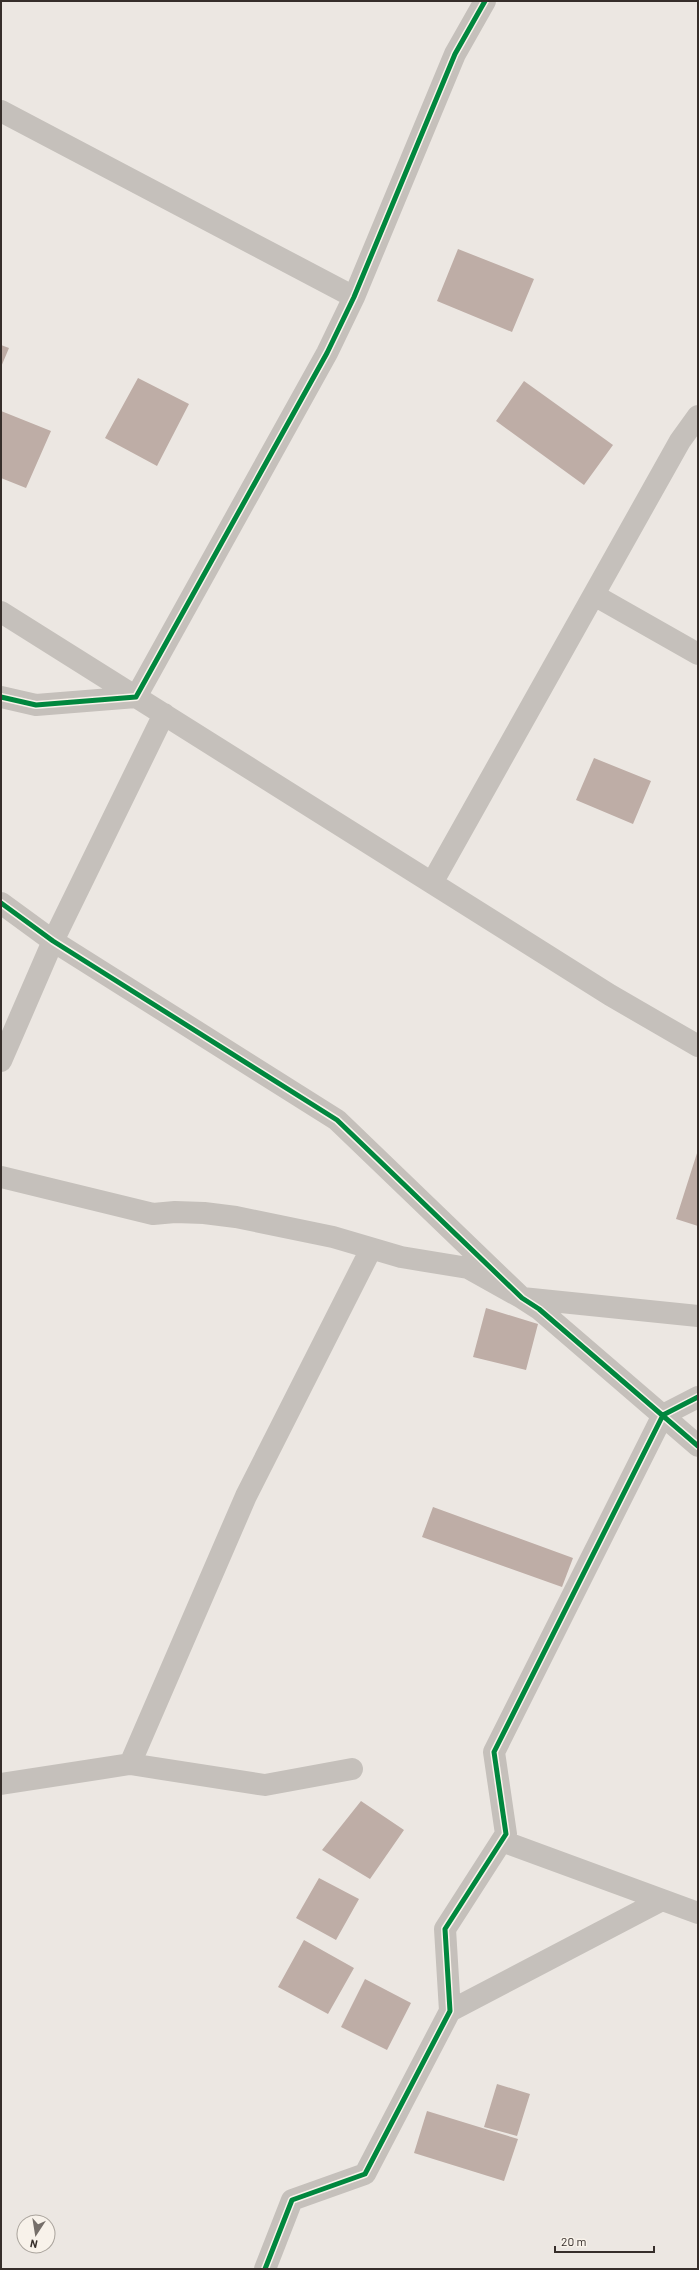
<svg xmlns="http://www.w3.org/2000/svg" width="699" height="2270" viewBox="0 0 699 2270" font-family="Barlow,sans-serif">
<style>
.building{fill:#beada6}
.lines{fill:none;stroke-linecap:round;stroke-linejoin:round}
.minor{stroke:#c5c0bb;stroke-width:22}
.cycleway-casing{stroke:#f8f2ea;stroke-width:8}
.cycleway{stroke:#00873e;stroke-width:5}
</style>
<rect width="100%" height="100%" fill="#ece7e2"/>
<!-- building -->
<path class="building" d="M458,249L534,279L512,332L437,301Z
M1,345L9,348L1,367Z
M138,378L189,404L157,466L105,438Z
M524,381L613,445L584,485L496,421Z
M1,411L51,431L26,488L1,478Z
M594,758L651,781L633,824L576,800Z
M698,1150V1226L676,1219Z
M486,1308L538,1324L526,1370L473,1357Z
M433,1507L573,1558L562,1587L422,1537Z
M361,1801L404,1830L370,1879L322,1850Z
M319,1878L359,1899L336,1940L296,1918Z
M304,1940L354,1968L328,2014L278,1987Z
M365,1979L411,2003L387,2050L341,2027Z
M497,2084L530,2094L517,2136L484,2127Z
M427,2111L518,2139L504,2181L414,2153Z"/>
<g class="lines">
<!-- minor -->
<path class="minor" d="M1,111L354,297
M594,595L698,654
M1,612L610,995L698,1046
M1,697L36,705L136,697L327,353L354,297L455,54L485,1
M432,883L680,441L698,416
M1,903L53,941L337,1120L522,1298L539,1309L698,1446
M1,1061L53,941L164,714
M1,1177L153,1214L175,1212L204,1213L236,1217L333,1237L401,1257L468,1268L522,1298L698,1316
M130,1764L246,1496L371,1249
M1,1784L130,1764L265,1785L352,1769
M502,1841L698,1913
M450,2011L662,1900
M265,2269L292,2200L365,2174L450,2011L445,1929L506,1834L494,1752L663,1415L698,1397"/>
<defs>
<path id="cycleway" d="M1,697L36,705L136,697L327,353L354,297L455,54L485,1
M1,903L53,941L337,1120L522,1298L539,1309L698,1446
M265,2269L292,2200L365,2174L450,2011L445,1929L506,1834L494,1752L663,1415L698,1397"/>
</defs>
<!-- cycleway casing -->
<use href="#cycleway" class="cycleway-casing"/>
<!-- cycleway -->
<use href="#cycleway" class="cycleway"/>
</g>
<!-- border -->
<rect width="699" height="2270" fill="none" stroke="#362e2a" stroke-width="4"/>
<!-- north arrow -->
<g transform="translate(36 2234) rotate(192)"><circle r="19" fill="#f8f2ea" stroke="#aaa49d"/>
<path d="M0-3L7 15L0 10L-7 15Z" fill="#766f6a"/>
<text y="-6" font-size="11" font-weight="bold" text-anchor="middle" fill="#362e2a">N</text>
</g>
<!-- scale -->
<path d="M555 2246v6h99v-6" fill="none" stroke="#362e2a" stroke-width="2"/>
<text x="561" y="2246" font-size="12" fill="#362e2a" stroke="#f8f2ea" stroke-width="3" paint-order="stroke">20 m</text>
</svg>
